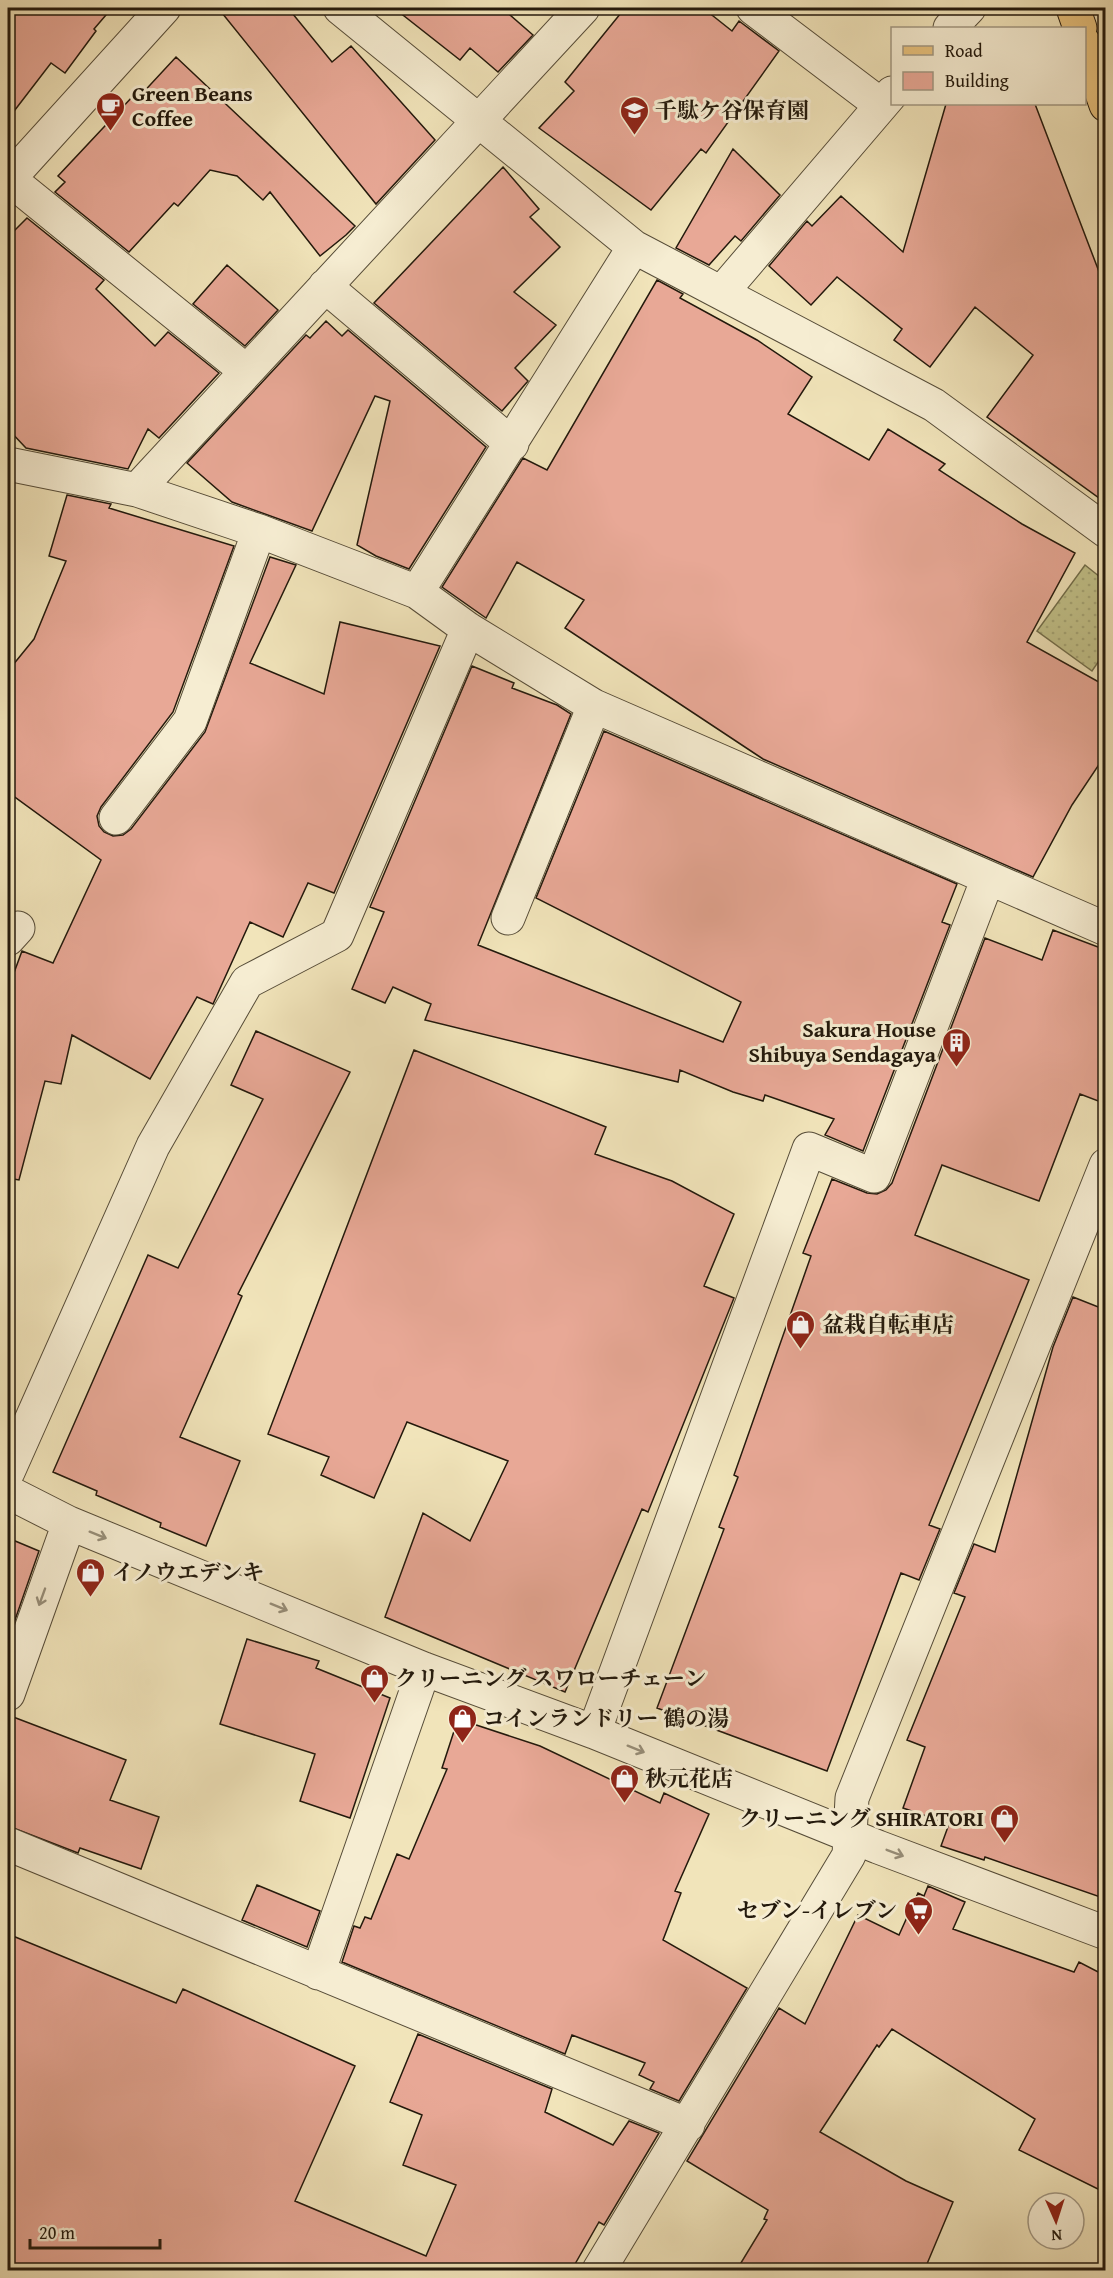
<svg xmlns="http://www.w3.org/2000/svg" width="1113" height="2278" viewBox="0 0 1113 2278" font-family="'Gentium Book Plus','Noto Serif JP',serif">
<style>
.park{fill:url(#park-dots);stroke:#726e4b;stroke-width:1.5}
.building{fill:#e8a896;stroke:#23190c;stroke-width:1.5}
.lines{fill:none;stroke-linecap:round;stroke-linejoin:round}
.minor-casing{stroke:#564c38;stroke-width:35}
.major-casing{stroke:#23190c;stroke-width:35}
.minor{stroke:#f6edd2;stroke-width:33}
.major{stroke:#e8c27d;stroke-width:33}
.oneway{stroke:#978e79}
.labels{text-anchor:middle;stroke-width:6;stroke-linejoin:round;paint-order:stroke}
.poi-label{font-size:22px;font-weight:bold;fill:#23190c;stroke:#f6edd2;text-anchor:start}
</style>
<defs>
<pattern id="park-dots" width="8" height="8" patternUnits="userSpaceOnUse" patternTransform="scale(1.5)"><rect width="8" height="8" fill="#c2c28a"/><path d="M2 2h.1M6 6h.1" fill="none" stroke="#a6a676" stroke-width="1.8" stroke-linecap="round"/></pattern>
</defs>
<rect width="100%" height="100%" fill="#f1e4ba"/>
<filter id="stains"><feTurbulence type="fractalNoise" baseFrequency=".00333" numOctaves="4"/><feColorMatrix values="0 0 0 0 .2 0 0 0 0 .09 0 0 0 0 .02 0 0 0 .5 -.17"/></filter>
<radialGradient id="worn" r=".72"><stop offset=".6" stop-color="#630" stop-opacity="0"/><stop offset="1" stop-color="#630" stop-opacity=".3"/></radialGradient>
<!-- park -->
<path class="park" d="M1085,565L1105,581V652L1092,671L1037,631Z"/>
<!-- building -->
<path class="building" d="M8,8H112L94,29L96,31L65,73L51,63L8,119Z
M218,8H288L332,62L351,46L435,140L376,204Z
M394,8H502L533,35L498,72L470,48L460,60Z
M625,8H703L732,31L739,21L779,51L706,153L701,149L651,210L539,128L574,91L565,82Z
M176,57L355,226L346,235L320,256L270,192L263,200L237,176L210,170L178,206L174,203L129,252L55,192L65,182L58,176L134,95L138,98Z
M946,104H1035L1106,290V503L987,417L1033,355L975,307L930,367L894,340L902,329L837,277L811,305L769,266L807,221L812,226L841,196L903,252Z
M733,149L780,195L741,241L735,236L709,265L676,248Z
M503,167L539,209L530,217L560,247L514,292L556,325L515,368L528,381L502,411L374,303Z
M27,218L104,280L96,289L155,346L168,332L219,373L159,438L148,429L128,469L26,448L8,429V237Z
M227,265L278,310L245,346L193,304Z
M657,280L683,294L680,298L757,340L812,377L788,414L869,460L888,429L945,464L939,470L1022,524L1075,553L1027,642L1106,686V754L1072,805L1033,877L763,759L565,628L584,600L517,562L486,618L442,587L523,458L547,470Z
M326,321L342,336L348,330L486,447L409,569L376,556L357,545L390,401L375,396L312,531L232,502L187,463L306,335L310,338Z
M67,495L111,504L109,508L234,546L173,712L101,807L97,816L99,826L104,832L113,836L123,835L131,829L205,732L270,557L296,565L250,663L324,694L340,622L440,646L334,893L308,883L283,937L250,922L213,1004L197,997L150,1079L72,1035L61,1084L45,1081L19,1180L8,1178V989L22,951L53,963L101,860L8,792V671L34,639L66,561L49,556Z
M472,666L514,683L512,688L557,705L571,714L478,945L723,1042L741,1002L536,898L604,731L957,884L942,922L950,925L863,1151L825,1135L834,1119L765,1095L763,1101L733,1092L680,1070L678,1082L425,1020L431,1004L393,987L385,1003L352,989L384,912L370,907Z
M1053,930L1106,950V1104L1080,1094L1039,1201L942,1165L915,1235L1029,1280L929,1525L940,1529L919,1580L901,1573L827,1771L657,1708L724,1529L719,1527L738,1477L734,1475L811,1256L803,1253L832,1179L867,1193L877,1194L886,1190L892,1183L985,938L1042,960Z
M256,1031L350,1072L238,1294L242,1296L180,1437L240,1461L206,1546L160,1527L161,1523L96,1495L97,1491L53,1472L148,1255L178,1268L263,1099L231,1085Z
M414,1050L606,1127L595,1154L672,1181L734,1214L704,1286L734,1298L648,1512L642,1509L565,1692L385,1617L423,1513L470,1541L508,1461L407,1422L374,1498L321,1475L329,1457L268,1434Z
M1073,1297L1106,1310V1899L985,1857L984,1860L941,1846L949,1824L903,1808L925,1747L907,1740L965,1597L954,1593L974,1544L995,1552L1053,1347Z
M8,1538L39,1551L8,1640Z
M247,1639L319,1661L316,1668L390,1698L350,1818L300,1801L315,1754L220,1724Z
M8,1715L126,1760L110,1800L159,1817L141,1869L80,1848L78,1853L8,1826Z
M458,1719L540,1746L660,1803L664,1793L709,1814L675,1891L681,1893L663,1940L747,1988L679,2101L650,2089L654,2082L639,2075L645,2063L572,2035L565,2054L342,1962L354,1926L360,1928L365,1917L371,1919L397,1854L409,1859L447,1769L442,1768Z
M257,1885L320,1911L307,1947L242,1920Z
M928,1886L965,1902L953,1929L1074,1972L1079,1962L1106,1976V2193L1019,2150L1035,2119L892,2029L879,2047L877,2045L820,2132L906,2181L953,2202L924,2271H736L767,2220L764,2219L768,2210L687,2161L779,2008L805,2024L858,1915L899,1935L918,1893L924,1896Z
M8,1934L176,2003L183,1989L355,2066L295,2201L426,2256L456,2185L403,2165L422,2115L390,2102L418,2034L552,2089L545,2112L613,2145L629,2121L659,2133L604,2225L599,2222L571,2271H8Z"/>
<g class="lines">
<defs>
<path id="minor" d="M340,8L634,247L934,405L1106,531
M753,8L881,105
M950,28L969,8
M8,178L246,371
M8,180L164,8
M325,286L512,444
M722,292L892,93
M8,464L137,490L259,531L417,592L468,629L594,706L1106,929
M137,490L583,8
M417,592L634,247
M116,818L190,721L259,531
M508,918L594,706
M8,939L18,928
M8,1472L153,1146L247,982L337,935L468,629
M8,1492L69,1523L424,1669L594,1732L878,1847L1106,1933
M8,1694L69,1523
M594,1732L809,1149L874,1176L988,878
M8,1844L688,2125
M318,1973L424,1669
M599,2270L849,1855L852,1798L1106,1165"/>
<path id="major" d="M1073,8L1080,28
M1084,43L1106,105"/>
</defs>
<!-- minor casing -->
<use href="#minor" class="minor-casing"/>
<!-- major casing -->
<use href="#major" class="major-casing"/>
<!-- minor -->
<use href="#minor" class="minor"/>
<!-- major -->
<use href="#major" class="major"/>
</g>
<!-- one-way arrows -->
<defs><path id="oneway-shaft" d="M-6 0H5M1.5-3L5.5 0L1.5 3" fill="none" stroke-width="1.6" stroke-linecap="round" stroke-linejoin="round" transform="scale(1.5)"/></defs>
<g class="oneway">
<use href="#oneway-shaft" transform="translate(98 1535) rotate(22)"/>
<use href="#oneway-shaft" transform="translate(42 1597) rotate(110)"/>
<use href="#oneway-shaft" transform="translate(279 1607) rotate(22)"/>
<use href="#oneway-shaft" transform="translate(636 1749) rotate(22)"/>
<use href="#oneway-shaft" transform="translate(895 1853) rotate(21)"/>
</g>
<!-- icons -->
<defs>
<symbol id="cafe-pin" viewBox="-11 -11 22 30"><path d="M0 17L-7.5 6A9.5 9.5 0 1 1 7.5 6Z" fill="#8f2418" stroke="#f6edd2"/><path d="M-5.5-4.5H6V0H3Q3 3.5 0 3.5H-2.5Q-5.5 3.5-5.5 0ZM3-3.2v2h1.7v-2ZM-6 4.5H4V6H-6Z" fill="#fff"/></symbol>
<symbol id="school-pin" viewBox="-11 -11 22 30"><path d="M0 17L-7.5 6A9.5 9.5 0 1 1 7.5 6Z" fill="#8f2418" stroke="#f6edd2"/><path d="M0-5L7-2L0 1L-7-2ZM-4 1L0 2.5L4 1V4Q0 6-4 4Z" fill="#fff"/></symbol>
<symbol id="building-pin" viewBox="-11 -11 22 30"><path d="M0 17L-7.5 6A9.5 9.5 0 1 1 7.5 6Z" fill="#8f2418" stroke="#f6edd2"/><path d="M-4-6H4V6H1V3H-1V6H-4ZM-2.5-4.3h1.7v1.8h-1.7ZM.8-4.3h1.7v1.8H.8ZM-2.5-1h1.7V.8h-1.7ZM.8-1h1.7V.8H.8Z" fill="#fff"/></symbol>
<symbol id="shop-pin" viewBox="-11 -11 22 30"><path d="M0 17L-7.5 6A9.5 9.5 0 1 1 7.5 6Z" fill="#8f2418" stroke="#f6edd2"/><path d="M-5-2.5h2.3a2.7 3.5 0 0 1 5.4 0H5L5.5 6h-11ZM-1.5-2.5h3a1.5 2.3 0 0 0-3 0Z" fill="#fff"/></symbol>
<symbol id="supermarket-pin" viewBox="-11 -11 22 30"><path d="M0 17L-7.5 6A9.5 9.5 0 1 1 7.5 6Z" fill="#8f2418" stroke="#f6edd2"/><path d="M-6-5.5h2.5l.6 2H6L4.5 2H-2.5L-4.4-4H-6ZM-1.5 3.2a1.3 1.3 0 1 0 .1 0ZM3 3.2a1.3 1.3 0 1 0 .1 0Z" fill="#fff"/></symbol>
</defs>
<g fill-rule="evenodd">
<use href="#cafe-pin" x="94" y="90" width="33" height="45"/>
<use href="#school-pin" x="618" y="94" width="33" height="45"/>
<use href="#building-pin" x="940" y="1026" width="33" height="45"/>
<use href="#shop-pin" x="784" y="1308" width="33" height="45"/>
<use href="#shop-pin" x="74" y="1556" width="33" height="45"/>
<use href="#shop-pin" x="358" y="1662" width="33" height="45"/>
<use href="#shop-pin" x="446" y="1702" width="33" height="45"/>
<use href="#shop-pin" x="608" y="1762" width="33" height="45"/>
<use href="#shop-pin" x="988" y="1802" width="33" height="45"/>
<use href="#supermarket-pin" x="902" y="1894" width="33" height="45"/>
</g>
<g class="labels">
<!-- poi labels -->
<g class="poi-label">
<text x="132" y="101">Green Beans<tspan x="132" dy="25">Coffee</tspan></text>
<text x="655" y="118">千駄ケ谷保育園</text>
<text x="936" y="1037" text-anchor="end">Sakura House<tspan x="936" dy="25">Shibuya Sendagaya</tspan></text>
<text x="822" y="1332">盆栽自転車店</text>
<text x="112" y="1580">イノウエデンキ</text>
<text x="395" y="1686">クリーニング スワローチェーン</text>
<text x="483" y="1726">コインランドリー 鶴の湯</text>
<text x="645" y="1786">秋元花店</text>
<text x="984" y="1826" text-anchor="end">クリーニング SHIRATORI</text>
<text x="897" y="1918" text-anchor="end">セブン-イレブン</text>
</g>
</g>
<!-- margin -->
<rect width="1113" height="2278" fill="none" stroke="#f1e4ba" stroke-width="30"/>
<rect x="9" y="9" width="1095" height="2260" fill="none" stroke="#23190c" stroke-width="3"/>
<rect x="15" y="15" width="1083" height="2248" fill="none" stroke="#23190c" stroke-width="1.5"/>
<!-- legend -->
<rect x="891" y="27" width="195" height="78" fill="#f6edd2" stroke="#a29883" stroke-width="1.5"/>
<rect x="903" y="46" width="30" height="9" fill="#e8c27d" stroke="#a29883" stroke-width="1.5"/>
<text x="945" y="57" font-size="18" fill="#23190c">Road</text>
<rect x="903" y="72" width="30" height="18" fill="#e8a896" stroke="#a29883" stroke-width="1.5"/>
<text x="945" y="87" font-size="18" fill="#23190c">Building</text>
<!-- north arrow -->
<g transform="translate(1056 2221) rotate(177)"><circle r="28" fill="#f6edd2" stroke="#a29883" stroke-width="1.5"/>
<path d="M0-4.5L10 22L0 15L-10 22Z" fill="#8f2418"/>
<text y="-9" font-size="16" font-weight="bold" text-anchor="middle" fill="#23190c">N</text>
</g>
<!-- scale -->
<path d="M30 2239v9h130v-9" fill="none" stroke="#23190c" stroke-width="3"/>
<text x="39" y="2239" font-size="18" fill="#23190c" stroke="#f6edd2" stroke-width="4.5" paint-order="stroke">20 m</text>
<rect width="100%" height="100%" filter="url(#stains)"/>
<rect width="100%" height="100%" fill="url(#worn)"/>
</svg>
